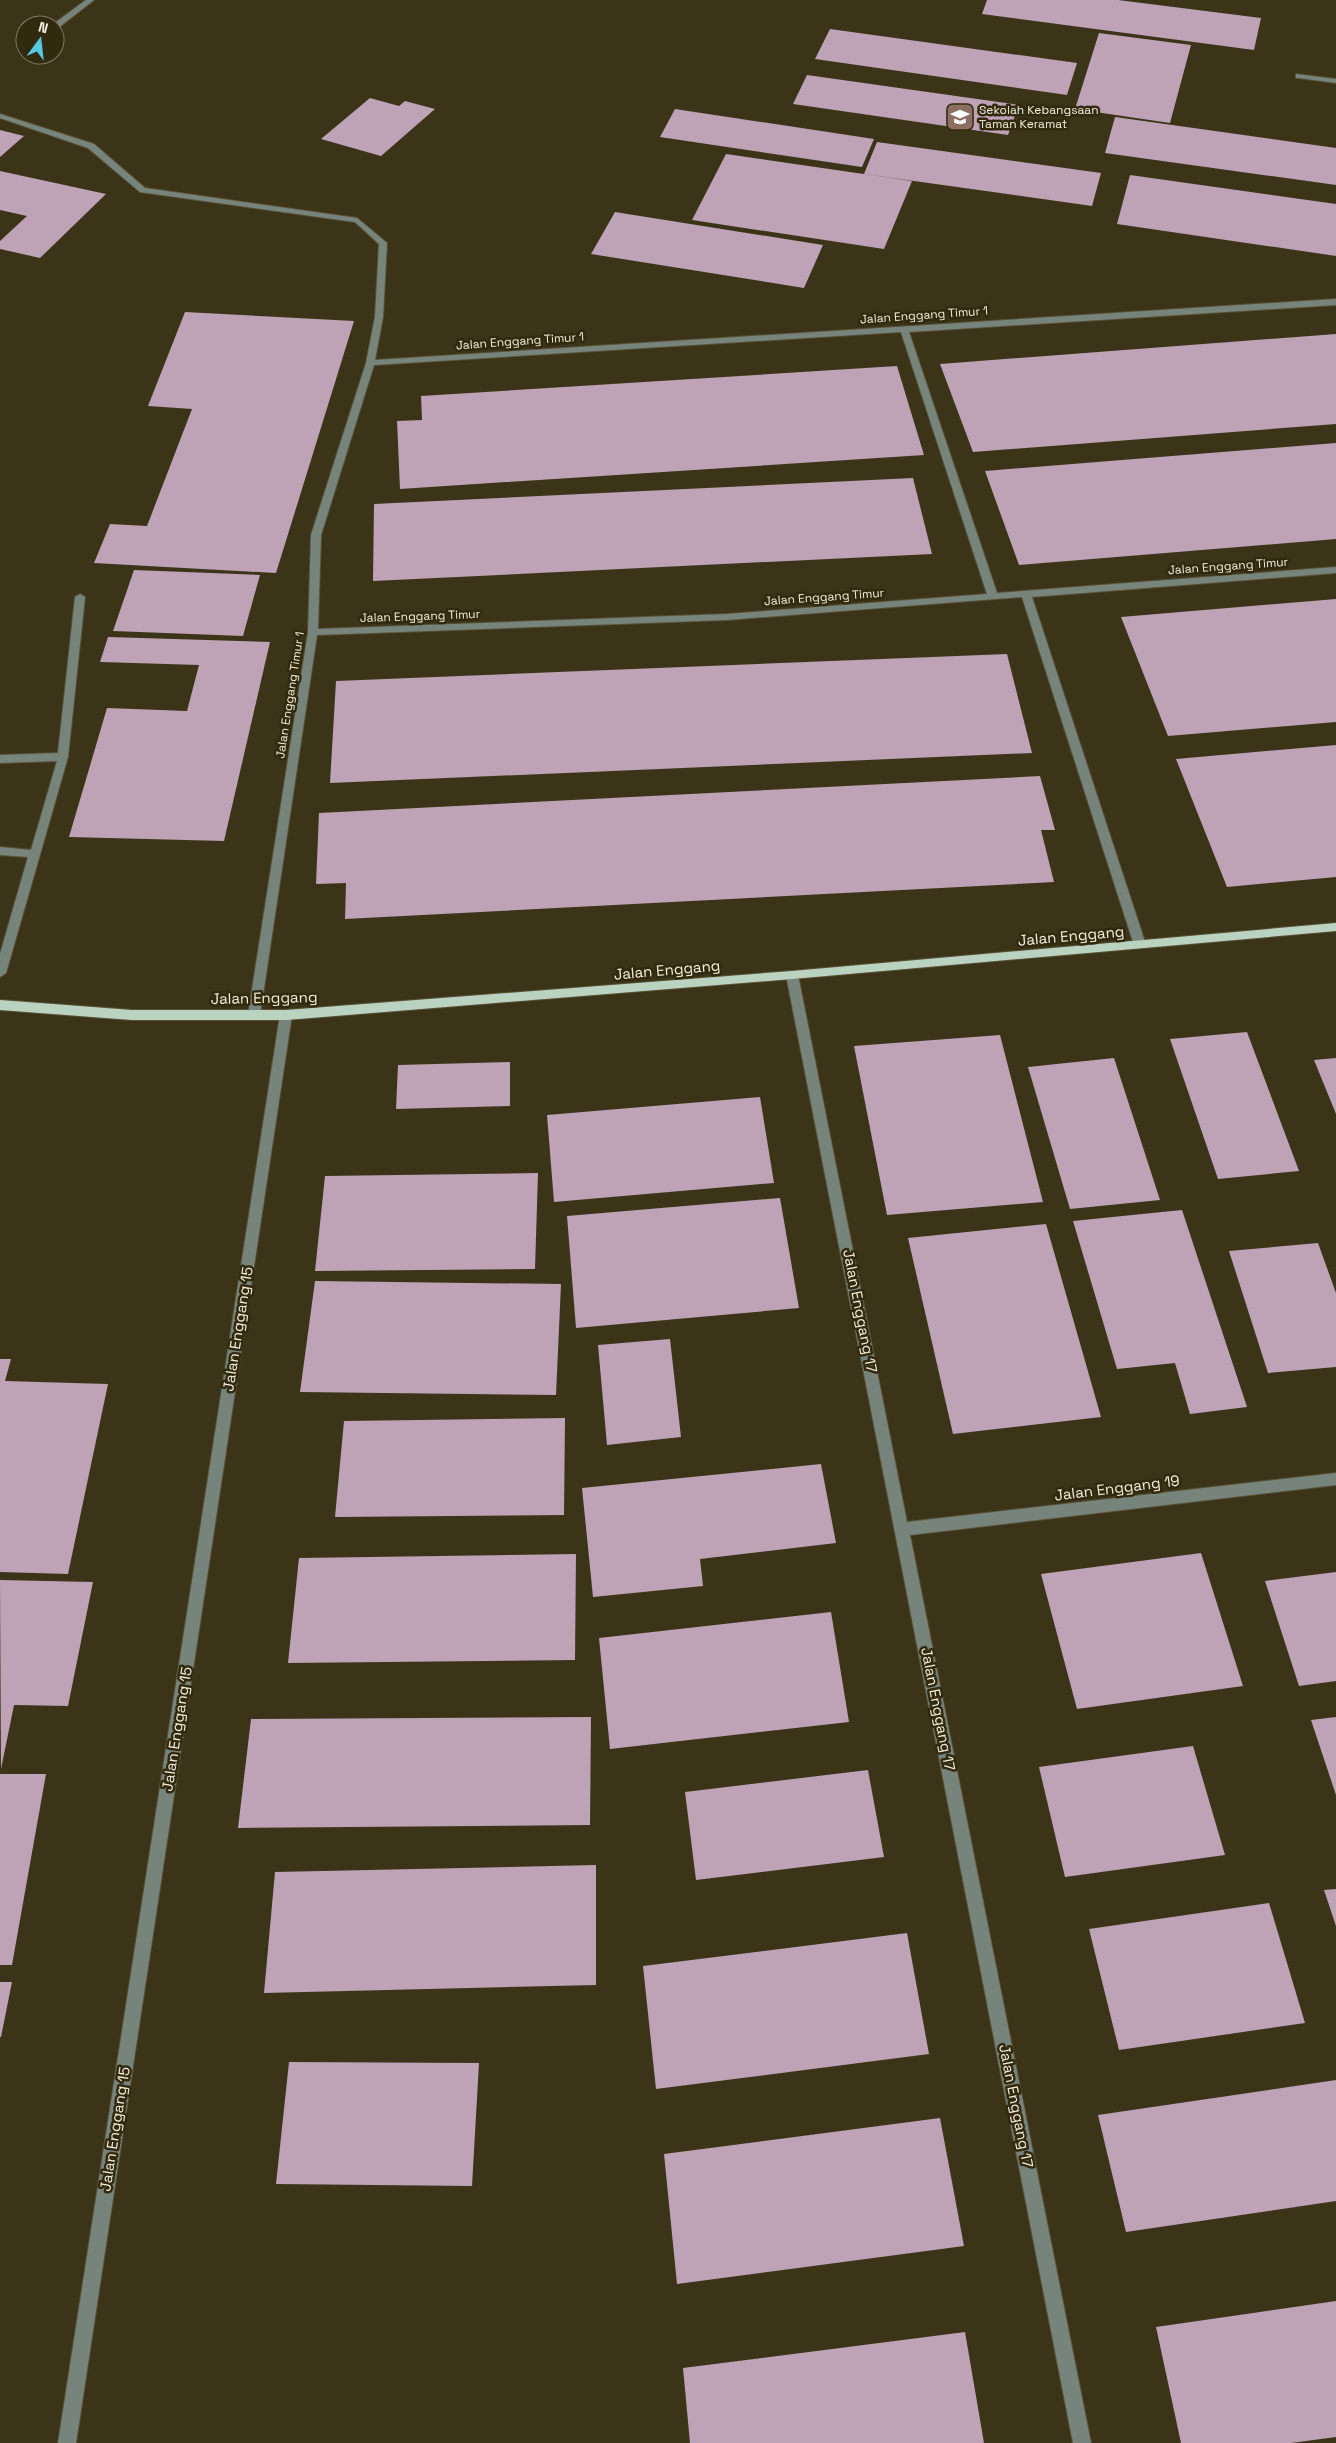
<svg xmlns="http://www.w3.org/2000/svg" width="1336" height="2443" viewBox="0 0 1336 2443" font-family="'Space Grotesk',sans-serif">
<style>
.building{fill:#bea2b6}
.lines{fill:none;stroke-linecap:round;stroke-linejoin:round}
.minor-casing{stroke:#595238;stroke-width:2}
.major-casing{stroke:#595238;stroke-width:2}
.minor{fill:#77847b;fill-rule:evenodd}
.major{fill:#bad3c1;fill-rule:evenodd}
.labels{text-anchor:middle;stroke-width:5;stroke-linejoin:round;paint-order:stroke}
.far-poi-label{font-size:12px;fill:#f2eddd;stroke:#322a0f;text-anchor:start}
.far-street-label{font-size:12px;fill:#f2eddd;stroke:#322a0f}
.street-label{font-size:15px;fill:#f2eddd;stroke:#322a0f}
</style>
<rect width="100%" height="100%" fill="#3c3419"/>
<!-- building -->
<path class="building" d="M987,0H1118L1261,18L1254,50L982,14Z
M830,29L1077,63L1067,95L815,59Z
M1099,33L1191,45L1170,123L1075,109Z
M807,75L1019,105L1008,135L793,104Z
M370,98L399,106L405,101L435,109L381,156L321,139Z
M675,109L874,139L862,167L660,137Z
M1115,117L1336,148V185L1105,153Z
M0,130L24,136L0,157Z
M877,142L1101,173L1092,206L864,174Z
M726,154L912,181L884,249L692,220Z
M0,171L106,194L40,258L0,249V241L27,216L0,210Z
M1130,175L1336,204V256L1117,224Z
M615,212L823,245L804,288L591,254Z
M185,312L354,321L276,573L94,563L110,524L147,526L192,409L148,406Z
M1336,334V424L973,452L940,364Z
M897,366L924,455L400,489L397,421L422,420L421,396Z
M1336,443V539L1019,565L985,471Z
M913,478L932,554L373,581L374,504Z
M134,570L260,575L243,636L113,631Z
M1336,599V722L1168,736L1121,617Z
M108,637L270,642L224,841L69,837L107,708L187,711L199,665L100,662Z
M1007,654L1032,753L330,783L336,681Z
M1336,745V877L1227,887L1176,759Z
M1040,776L1055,830H1041L1054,882L345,919L346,883L316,884L319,813Z
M1247,1032L1299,1171L1218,1179L1170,1039Z
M1000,1035L1043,1202L887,1215L854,1046Z
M1114,1058L1160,1200L1070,1209L1028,1067Z
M1336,1058V1114L1314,1060Z
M510,1062V1106L396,1109L398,1065Z
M760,1097L774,1183L554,1202L547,1115Z
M538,1173L535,1269L315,1271L325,1176Z
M780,1198L799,1308L576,1328L567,1216Z
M1182,1210L1247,1407L1190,1414L1175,1363L1117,1369L1073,1221Z
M1046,1224L1101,1417L953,1434L908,1238Z
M1318,1243L1336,1293V1367L1268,1373L1229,1251Z
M315,1281L561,1284L556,1395L300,1392Z
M670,1339L681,1437L607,1445L598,1345Z
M0,1359H11L5,1381L108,1384L68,1574L0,1572Z
M565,1418L564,1515L335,1517L344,1421Z
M821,1464L836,1543L700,1559L703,1586L593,1597L582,1488Z
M1201,1553L1243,1686L1077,1709L1041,1574Z
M576,1554L575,1660L288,1663L299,1558Z
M1336,1572V1681L1299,1686L1265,1581Z
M0,1580L93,1582L68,1706L14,1705L1,1769Z
M831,1612L849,1722L610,1749L599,1638Z
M591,1717L590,1825L238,1828L251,1719Z
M1336,1717V1795L1311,1720Z
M1193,1746L1225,1855L1065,1877L1039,1767Z
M868,1770L884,1857L696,1880L685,1792Z
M0,1774H46L12,1965H0Z
M596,1865V1985L264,1993L275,1872Z
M1336,1889V1926L1324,1890Z
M1269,1903L1305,2023L1119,2050L1089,1929Z
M907,1933L929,2054L656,2089L643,1966Z
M0,1982H12L1,2037H0Z
M289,2062L479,2063L472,2186L276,2184Z
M1336,2080V2201L1126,2232L1098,2115Z
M940,2118L964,2246L677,2284L664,2154Z
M1336,2301V2437L1291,2443H1181L1156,2327Z
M965,2332L984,2443H690L683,2368Z"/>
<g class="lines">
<defs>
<path id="minor" d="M86,0H94L58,28H55V25H52Z
M1296,74L1336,79V83L1299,78H1296Z
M0,114L94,144L145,188L357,218L387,243L383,317L375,360L1336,299V305L909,332L997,593L1336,567V573L1032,597L1146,945L1144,948H1136L1134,945L1022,597L727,620L317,635L260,1015L258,1018H250L248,1015L308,632L311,535L366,363L375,317L379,244L355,222L140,192L88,148L0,118ZM901,332L987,594L727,614L318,629L321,535L374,365Z
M80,594L85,597L68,757L6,973L0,977V954L28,857L0,855V847L31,850L57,761L0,763V755L58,753L75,597Z
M792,971L798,975L907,1522L1336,1473V1485L910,1535L1091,2443H1073L786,975Z
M286,1010L292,1015L76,2443H58L280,1015Z"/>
<path id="major" d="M1336,923V931L792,979L286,1020H132L0,1010V1000L132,1010H286L792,971Z"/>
</defs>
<!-- minor casing -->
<use href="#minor" class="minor-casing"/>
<!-- major casing -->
<use href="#major" class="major-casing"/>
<!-- minor -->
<use href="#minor" class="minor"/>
<!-- major -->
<use href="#major" class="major"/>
</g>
<!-- icons -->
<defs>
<symbol id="school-square" viewBox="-11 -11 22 22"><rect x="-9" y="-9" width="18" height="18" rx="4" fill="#8d6e63" stroke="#322a0f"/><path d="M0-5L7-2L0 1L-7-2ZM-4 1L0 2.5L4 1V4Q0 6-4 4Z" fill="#fff"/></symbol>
</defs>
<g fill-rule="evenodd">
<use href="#school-square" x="944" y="101" width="32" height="32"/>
</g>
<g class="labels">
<!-- far-poi labels -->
<g class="far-poi-label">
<text x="979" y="114">Sekolah Kebangsaan<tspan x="979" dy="14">Taman Keramat</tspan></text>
</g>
<!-- far-street labels -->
<g class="far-street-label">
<text transform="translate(924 315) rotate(-4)" y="4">Jalan Enggang Timur 1</text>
<text transform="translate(520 341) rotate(-4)" y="4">Jalan Enggang Timur 1</text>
<text transform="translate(1228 566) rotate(-4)" y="4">Jalan Enggang Timur</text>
<text transform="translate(824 597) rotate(-4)" y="4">Jalan Enggang Timur</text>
<text transform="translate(420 616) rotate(-2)" y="4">Jalan Enggang Timur</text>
<text transform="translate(290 695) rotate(-81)" y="4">Jalan Enggang Timur 1</text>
</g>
<!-- street labels -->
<g class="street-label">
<text transform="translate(1071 936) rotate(-5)" y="5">Jalan Enggang</text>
<text transform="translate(667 970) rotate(-5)" y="5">Jalan Enggang</text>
<text transform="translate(264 998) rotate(-1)" y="5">Jalan Enggang</text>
<text transform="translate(860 1311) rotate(79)" y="5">Jalan Enggang 17</text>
<text transform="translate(238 1329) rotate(-81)" y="5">Jalan Enggang 15</text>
<text transform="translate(1117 1488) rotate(-7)" y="5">Jalan Enggang 19</text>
<text transform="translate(938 1709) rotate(79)" y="5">Jalan Enggang 17</text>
<text transform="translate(177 1729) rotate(-81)" y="5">Jalan Enggang 15</text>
<text transform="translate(1016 2106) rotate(79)" y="5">Jalan Enggang 17</text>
<text transform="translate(115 2129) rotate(-81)" y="5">Jalan Enggang 15</text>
</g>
</g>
<!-- north arrow -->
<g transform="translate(40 40) rotate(15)"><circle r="24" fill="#322a0f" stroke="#7f7861"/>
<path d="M0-4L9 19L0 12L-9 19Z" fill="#57c9e3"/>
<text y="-8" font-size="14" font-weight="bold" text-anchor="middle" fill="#f2eddd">N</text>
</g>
</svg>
